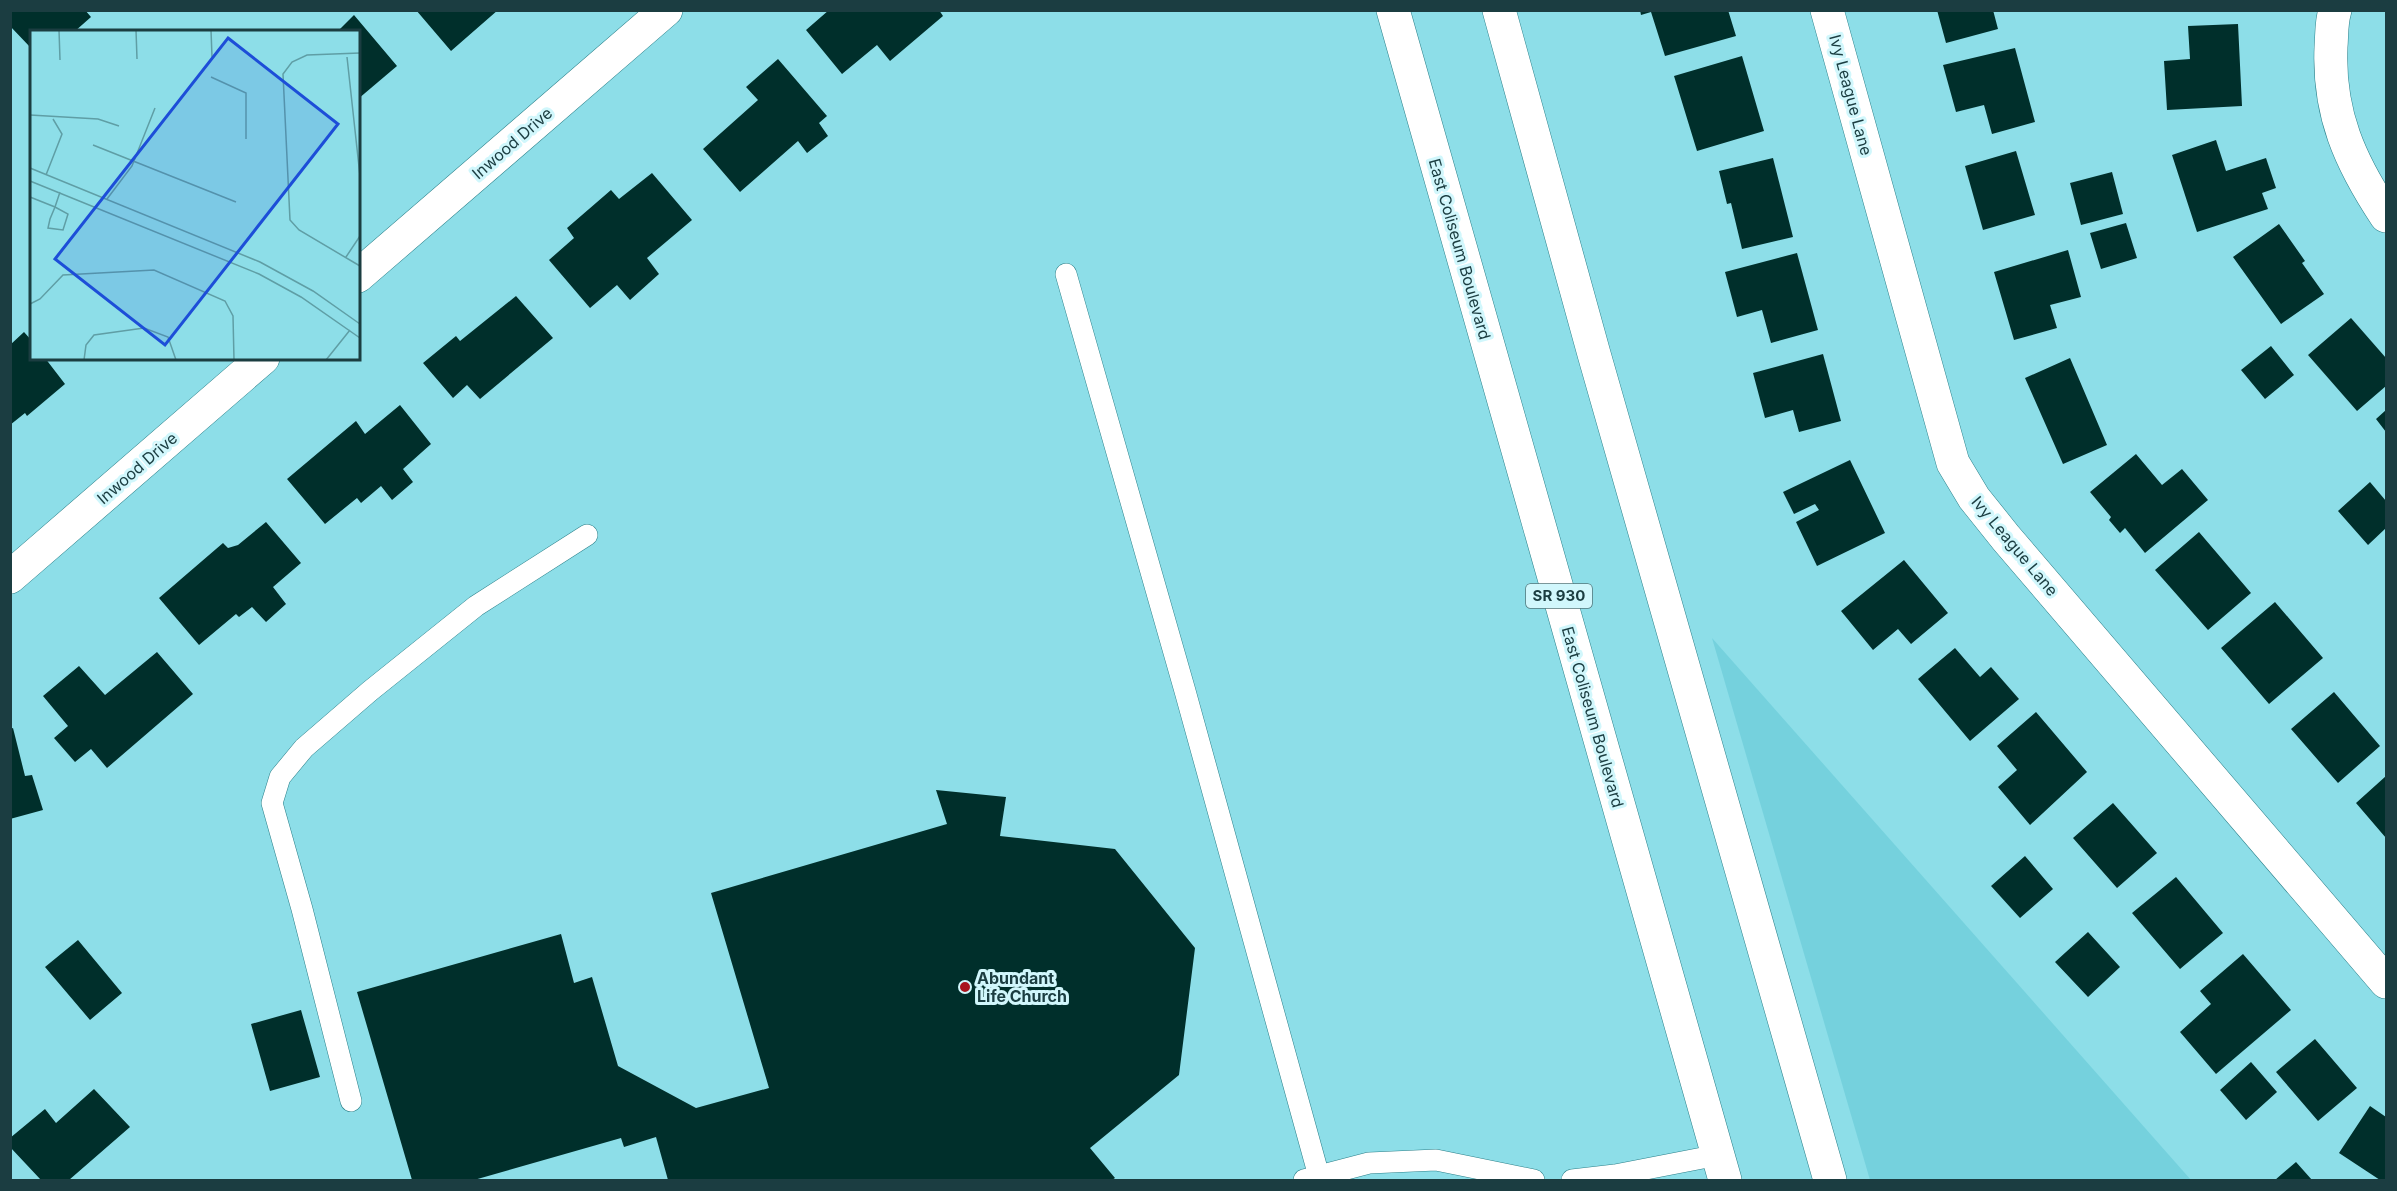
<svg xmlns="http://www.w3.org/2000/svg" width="2397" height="1191" viewBox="0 0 2397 1191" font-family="Inter,sans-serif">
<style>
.built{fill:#75d1dd}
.building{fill:#002f2b}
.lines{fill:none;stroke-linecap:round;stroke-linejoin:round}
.service-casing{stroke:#2b808a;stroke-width:22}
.minor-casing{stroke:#2b808a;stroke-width:34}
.trunk-casing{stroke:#2b808a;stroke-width:34}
.service{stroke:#fff;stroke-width:21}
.minor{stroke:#fff;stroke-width:33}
.trunk{stroke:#fff;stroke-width:33}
.poi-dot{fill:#a9141d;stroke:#d1f7fc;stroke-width:2}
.labels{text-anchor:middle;stroke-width:6;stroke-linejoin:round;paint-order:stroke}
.shield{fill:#d1f7fc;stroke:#527579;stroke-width:1.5}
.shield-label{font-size:15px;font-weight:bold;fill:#1b3d41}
.street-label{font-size:16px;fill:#1b3d41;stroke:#d1f7fc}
.poi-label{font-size:16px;font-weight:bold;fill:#1b3d41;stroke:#d1f7fc;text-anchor:start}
.inset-road{fill:none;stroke:#5f9ea5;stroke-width:1.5}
.view{fill:#1d4ed8;fill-opacity:0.15;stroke:#1d4ed8;stroke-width:3}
.inset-edge{fill:none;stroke:#1b3d41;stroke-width:3}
</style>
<rect width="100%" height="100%" fill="#8ddee8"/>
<!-- built -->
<path class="built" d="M1712,638L2191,1180H1870Z"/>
<!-- building -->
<path class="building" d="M10,10H85L91,17L74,32H32L30,47L10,26Z
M416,10H498L451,51Z
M829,10H939L943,16L890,61L877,45L842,74L806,30Z
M1640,10H1728L1736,36L1665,56L1651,12L1641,15Z
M1937,10H1993L1998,29L1946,43Z
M354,15L397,66L358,99V32H337Z
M2238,24L2242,106L2167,110L2164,61L2190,59L2188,26Z
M2015,48L2035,122L1992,134L1984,105L1956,112L1943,65Z
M1742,56L1764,131L1697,151L1674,76Z
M778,59L827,116L819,123L828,136L807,153L798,141L740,192L703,149L758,100L746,87Z
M2216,140L2226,171L2266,158L2276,188L2262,193L2268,209L2197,232L2172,155Z
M2016,151L2035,215L1983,230L1965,166Z
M1773,158L1793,237L1742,249L1731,203L1727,204L1719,171Z
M2112,172L2123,214L2081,225L2070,183Z
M652,173L692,220L647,258L659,274L630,300L617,285L590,308L549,260L574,238L567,228L611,190L619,199Z
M2126,223L2137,258L2101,269L2090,233Z
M2279,224L2305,261L2302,263L2324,294L2281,324L2233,257Z
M2068,250L2081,297L2050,305L2057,328L2014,340L1994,272Z
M1797,253L1818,330L1771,343L1762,310L1737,317L1725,272Z
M516,296L553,338L480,399L467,385L453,398L423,363L456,336L460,341Z
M2351,318L2386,358V386L2357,411L2308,355Z
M24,332L32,341V358H45L65,384L27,416L25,413L10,425V345Z
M2271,346L2294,375L2265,399L2241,370Z
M1823,354L1841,421L1799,432L1793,410L1765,418L1753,373Z
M2070,358L2107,445L2063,464L2025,378Z
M400,405L431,444L403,469L413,482L392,500L381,486L361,503L357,498L325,524L287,479L356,421L365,434Z
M2386,410V432L2376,419Z
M2136,454L2162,485L2182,469L2208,500L2145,553L2125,528L2120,533L2109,520L2111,517L2090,492Z
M1850,460L1885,533L1817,566L1796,522L1819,510L1815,504L1794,514L1783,492Z
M2370,482L2386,501V528L2368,545L2338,511Z
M266,522L301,563L273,587L286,604L266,622L252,607L239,617L236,614L199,645L159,598L223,543L228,548L238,545Z
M2199,532L2251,593L2208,630L2155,570Z
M1904,560L1948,613L1911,644L1898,629L1873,650L1841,611Z
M2275,602L2323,658L2269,704L2221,648Z
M1955,648L1980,677L1991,667L2019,699L1970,741L1918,679Z
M157,652L193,694L107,768L91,749L75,762L54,738L68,726L43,696L79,666L105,695Z
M2334,692L2380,746L2338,783L2291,729Z
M2036,712L2087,772L2030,825L1998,787L2017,770L1997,746Z
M13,728L25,776L32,775L43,810L10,819V729Z
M2386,776V838L2356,803Z
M936,790L1006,797L1000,836L1115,849L1195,948L1179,1075L1090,1148L1115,1178L1112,1180H668L656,1137L624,1147L621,1138L474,1180H412L357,992L561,934L574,983L592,977L618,1066L696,1108L769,1088L711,893L947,824Z
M2113,803L2157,853L2117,888L2073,838Z
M2025,856L2053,889L2020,918L1991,886Z
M2176,877L2223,933L2180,969L2132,913Z
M2088,932L2120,967L2088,997L2055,962Z
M78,940L122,993L90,1020L45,967Z
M2243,954L2291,1010L2216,1074L2180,1032L2211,1004L2200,991Z
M301,1010L320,1077L270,1091L251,1024Z
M2315,1039L2357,1088L2318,1121L2276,1072Z
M2251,1062L2277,1092L2246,1120L2220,1090Z
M94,1089L130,1127L69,1180H41L10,1147V1138L45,1109L56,1123Z
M2370,1106L2386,1117V1180H2380L2339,1153Z
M2296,1162L2312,1180H2275Z"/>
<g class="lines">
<defs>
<path id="service" d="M1066,274L1185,691L1320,1180
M351,1101L302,909L272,803L280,777L304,748L370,691L476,606L587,535
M1304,1180L1369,1163L1436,1160L1534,1180
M1572,1180L1615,1175L1718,1155"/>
<path id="minor" d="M1827,10L1953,463L1974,498L2006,538L2386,982
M2335,10C2331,23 2332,35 2331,47C2328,113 2350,162 2386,216
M358,276L666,10
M10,577L263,358"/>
<path id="trunk" d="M1393,10L1725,1180
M1499,10L1594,354L1830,1180"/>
</defs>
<!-- service casing -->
<use href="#service" class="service-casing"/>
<!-- minor casing -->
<use href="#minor" class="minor-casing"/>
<!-- trunk casing -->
<use href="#trunk" class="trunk-casing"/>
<!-- service -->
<use href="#service" class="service"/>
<!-- minor -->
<use href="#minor" class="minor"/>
<!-- trunk -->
<use href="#trunk" class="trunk"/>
</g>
<!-- markers -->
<circle class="poi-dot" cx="965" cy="987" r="6"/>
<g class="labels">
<!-- shield labels -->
<rect class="shield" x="1526" y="584" width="66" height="24" rx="4.5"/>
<g class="shield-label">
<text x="1559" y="601">SR 930</text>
</g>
<!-- street labels -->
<g class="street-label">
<text transform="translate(1851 95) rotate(75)" y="6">Ivy League Lane</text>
<text transform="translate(512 143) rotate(-41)" y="6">Inwood Drive</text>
<text transform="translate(1460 249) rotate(74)" y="6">East Coliseum Boulevard</text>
<text transform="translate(137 468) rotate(-41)" y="6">Inwood Drive</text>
<text transform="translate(2015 546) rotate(50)" y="6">Ivy League Lane</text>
<text transform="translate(1593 717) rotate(74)" y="6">East Coliseum Boulevard</text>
</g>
<!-- poi labels -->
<g class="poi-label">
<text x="977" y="984">Abundant<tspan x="977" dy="18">Life Church</tspan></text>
</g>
</g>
<!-- overview -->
<g transform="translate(30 30)">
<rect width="330" height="330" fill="#8ddee8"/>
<path class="inset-road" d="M29,0L30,30M106,0L107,29M181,0L182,27M330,23L277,25L262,32L253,44L260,190L269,200L330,236M317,27L330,146M181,47L216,63V109M0,85L68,89L89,96M63,115L206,172M0,138L230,232L283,261L330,294M16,145L32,104L23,89M0,151L229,244L271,267L330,308M0,167L25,177L38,184L33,200L18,198L20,189L25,177L30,162M77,169L102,136L125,78M316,227L330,206M0,274L10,269L33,245L124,240L195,271L203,286L204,330M54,330L56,315L64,305L114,298L138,307L146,330M296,330L320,300"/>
<path class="view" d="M198,8L308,94L135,315L25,229Z"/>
<rect width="330" height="330" class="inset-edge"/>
</g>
<!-- border -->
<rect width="2397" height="1191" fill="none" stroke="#1b3d41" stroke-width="24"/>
</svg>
